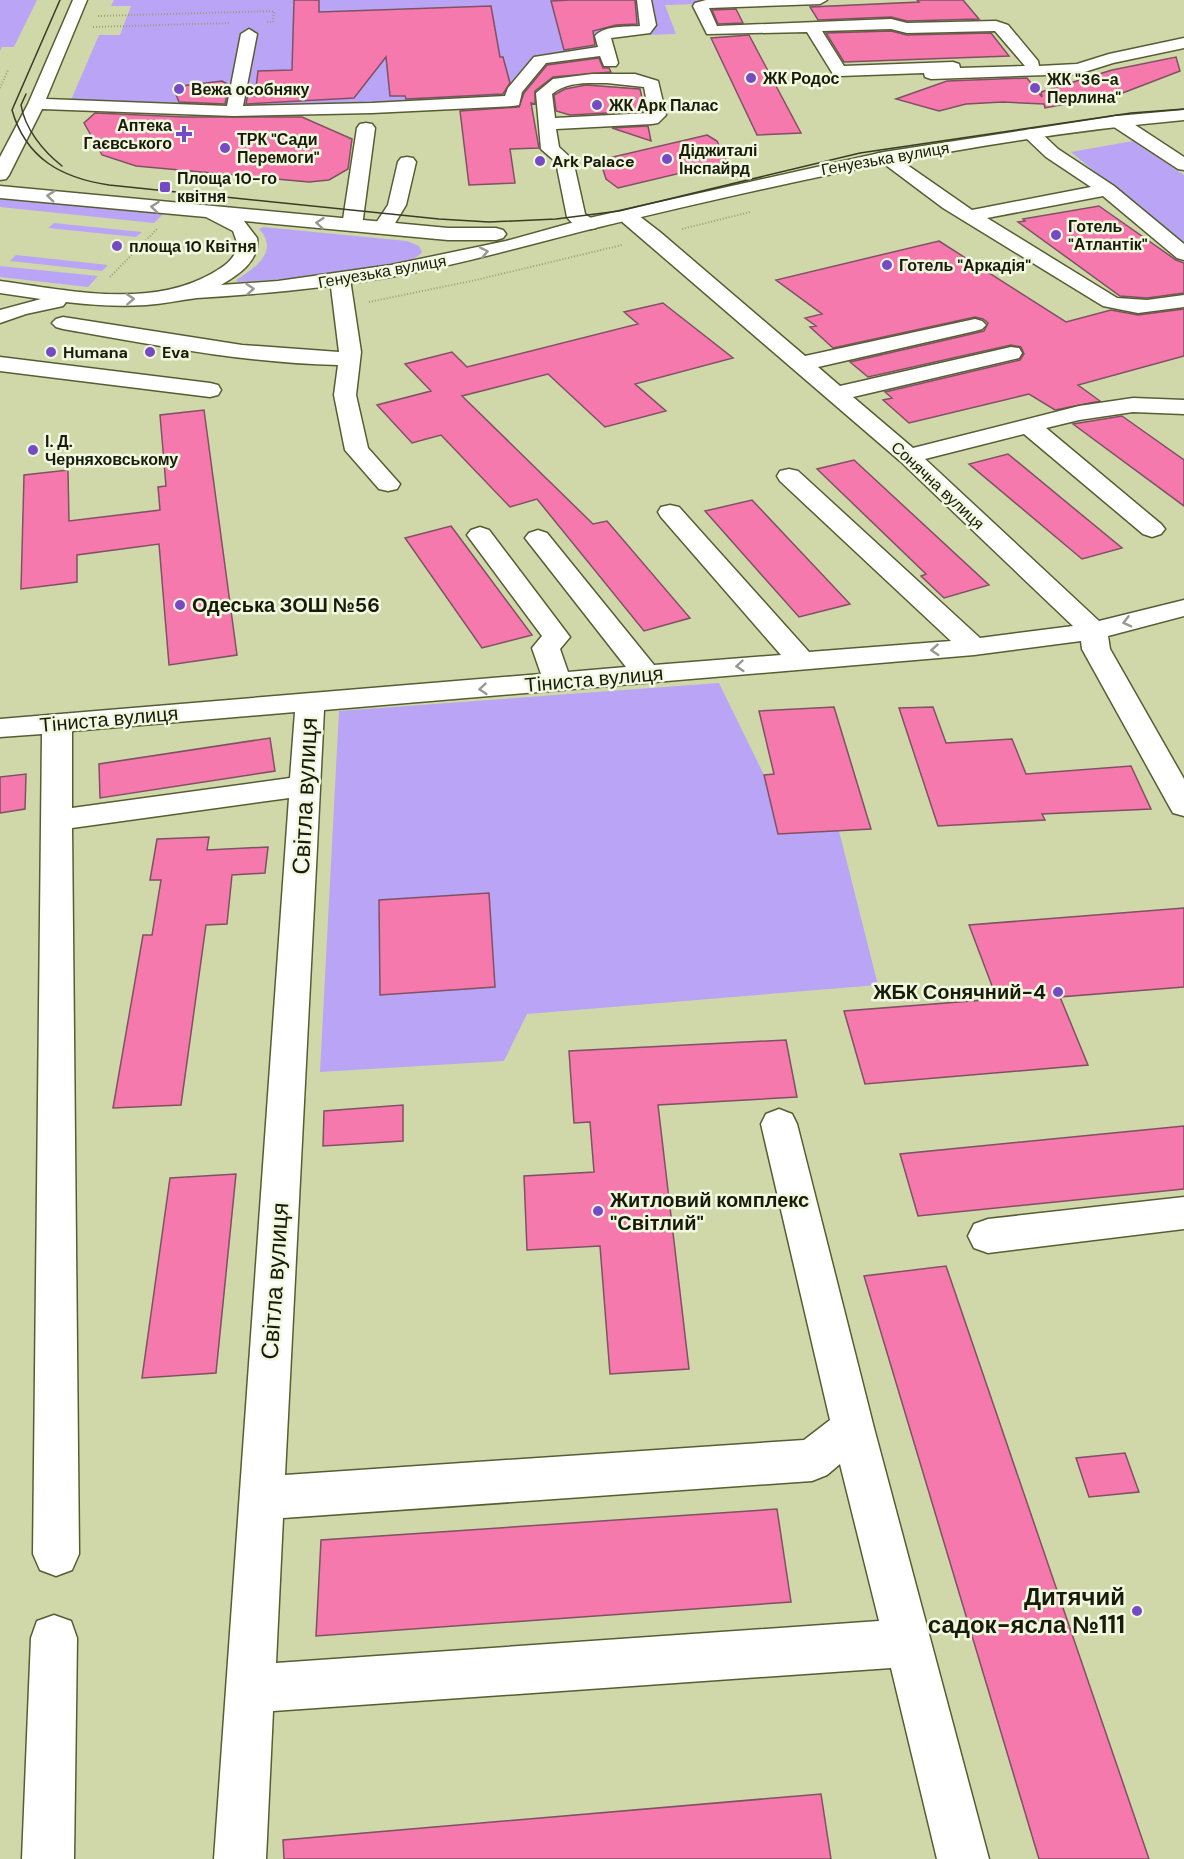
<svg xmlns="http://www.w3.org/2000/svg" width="1184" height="1859" viewBox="0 0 1184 1859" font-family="'DM Sans',sans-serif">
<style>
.green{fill:#baa4f6}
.building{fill:#f579ac;stroke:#7e5263;stroke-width:1.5}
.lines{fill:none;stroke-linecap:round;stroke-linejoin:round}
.minor-casing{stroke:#575d33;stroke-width:3}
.major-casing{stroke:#575d33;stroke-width:3}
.path{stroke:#999f79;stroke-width:2;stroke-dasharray:1 2;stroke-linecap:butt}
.minor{fill:#fff;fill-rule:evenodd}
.major{fill:#fff;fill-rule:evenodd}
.tram{stroke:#383c25;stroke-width:1.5}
.oneway{stroke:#979890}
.poi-dot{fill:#754bc3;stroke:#f2f7df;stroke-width:2}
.labels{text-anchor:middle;stroke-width:5;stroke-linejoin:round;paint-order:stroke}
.far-poi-label{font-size:16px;font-weight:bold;fill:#181b09;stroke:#f2f7df;text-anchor:start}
.far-street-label{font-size:16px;fill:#181b09;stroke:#f2f7df}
.poi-label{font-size:20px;font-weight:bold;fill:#181b09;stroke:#f2f7df;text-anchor:start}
.street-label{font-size:20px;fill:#181b09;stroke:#f2f7df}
.near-street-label{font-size:24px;fill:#181b09;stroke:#f2f7df}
.near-poi-label{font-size:24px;font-weight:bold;fill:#181b09;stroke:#f2f7df;text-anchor:end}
</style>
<rect width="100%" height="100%" fill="#d0d8a9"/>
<!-- green -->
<path class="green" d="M0,0H37L14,47H2L0,51Z
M114,0H704L701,4L665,5L676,34L614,36L607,39L611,53L548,61L522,89L523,104L342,113L68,107L99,35H120L131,6H111Z
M1133,141L1184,175V246L1071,152Z
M0,198H3L163,214L154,223L0,207Z
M54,223L142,232L136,237L48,228Z
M263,227L407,241L419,246L422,252C411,273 267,280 238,282L236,280C255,268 280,251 259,229Z
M16,255L108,265L102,271L10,261Z
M0,266L98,276L88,287L0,277Z
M719,683L764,775L778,834L839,831L878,985L527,1014L504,1061L320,1072L339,711Z"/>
<!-- building -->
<path class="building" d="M294,0H319V12L491,6L500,57H503L510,83L503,94L406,99L405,96H390L386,57L354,98L246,104L248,93L255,96L258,71L292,70Z
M570,0H635L637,24L616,25L593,31L595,45L564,50L551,1Z
M917,0H963L979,19L907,21L891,17L818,20L810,7L919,2Z
M736,9L743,23L718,24L712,10Z
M891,31L907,35L991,33L1009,56L844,62L826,33Z
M749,35L801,133L757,135L711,38Z
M1176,57L1180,71L1120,94L1045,108L1044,104L1003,102L966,104L939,111L896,99L947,81L1027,78L1042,97L1041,92L1112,70Z
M599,58L603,68H609L611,72L553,77L535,91V104L531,103L539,148L510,149L515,183L469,185L460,111L519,107L524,93L547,65Z
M222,81L229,85L225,104L179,102L173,87Z
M586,85L640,89L645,111L570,115L556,111L554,95L565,89Z
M95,113L185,117H302L352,139L348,169L329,180L309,182L136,166L102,155L84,123Z
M648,126L651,141L612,128Z
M707,135L717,141L727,162L618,188L606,179L600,160Z
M1099,206L1176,260L1184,263V293L1147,298L1120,296L1018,222L1025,221L1023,219Z
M939,241L1066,322L1111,310L1138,315L1184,309V356L1078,385L1100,401L1055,410L1029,394L909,423L883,400L892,398L885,392L1020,360L1024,354L1021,347L1011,345L868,377L850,362L976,333L984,331L988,323L983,319L975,317L833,348L810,327L816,326L805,318L822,314L776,280Z
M663,303L733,358L635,384L666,411L605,427L548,374L462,396L593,524L607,521L690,618L644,631L537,499L510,507L441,435L412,443L377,405L431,391L405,364L452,352L467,367L638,324L624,312Z
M204,410L237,655L169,665L159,544L77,555V582L21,589L24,475L68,470L69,521L160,510L158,487L166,486L160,415Z
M1122,416L1184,460V506L1073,424Z
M1008,454L1122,548L1082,559L969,464Z
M854,460L989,585L944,598L921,576L926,574L817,469Z
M752,500L850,604L799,617L705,511Z
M451,526L532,635L482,648L405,538Z
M834,707L871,829L778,834L764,775L774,774L759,711Z
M933,707L946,743L1012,739L1026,774L1131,766L1151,809L1042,814L1045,820L938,826L899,708Z
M270,738L275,771L100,798L99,764Z
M26,774L25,809L0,813V777Z
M209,837L207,850L268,847L265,873L232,875L227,924L206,925L181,1105L113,1108L143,935H152L161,880H150L157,839Z
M489,893L495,987L380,995L379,900Z
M1184,908V987L1060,997L1088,1065L865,1084L844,1011L997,999L969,925Z
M786,1040L797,1097L658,1105L689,1369L610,1374L600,1246L527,1250L524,1176L594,1172L590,1122L574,1123L569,1051Z
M403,1105V1141L323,1146L324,1111Z
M1184,1126V1189L918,1216L900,1154Z
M236,1174L216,1373L142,1378L170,1178Z
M946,1266L1149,1859H1039L864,1276Z
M1125,1453L1139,1492L1089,1497L1076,1458Z
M777,1509L791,1602L316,1636L321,1540Z
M821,1794L831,1859H284L283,1840Z"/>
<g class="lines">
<defs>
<path id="minor" d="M73,0H87L46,99L227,106L241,34L249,29L257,34L243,106L372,103L505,96L508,88L534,57L598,47L595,36C605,25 626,27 640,26L637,0H651L656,25L650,33L611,38L618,63L616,66H604L600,56L546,63L522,92L519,105L513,106L372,113L234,116L42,109L9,175L6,179L0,180V157L28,104Z
M706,0H827L820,4L709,8L717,26L891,19L907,23L996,21L1008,25L1038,61L1039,66L1077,64L1109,54L1184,38V48L1113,63L1078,74L931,79L925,77L924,73L839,76L833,74L807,32L707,34L693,6L695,3ZM891,29L907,33L995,31L1025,66L960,68L959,64L953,62L844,66L822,31Z
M592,74H635L658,81L666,115L658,123L652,124L556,129L559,147L573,160L585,214L599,224L596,228C585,231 573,226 567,217L556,162L541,149L536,93L553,79ZM607,83L644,87L649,113L555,118L552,94C567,81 589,83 607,83Z
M1117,116L1123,117L1184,157V170L1178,169L1111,125L1108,121L1111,117Z
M366,123L372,124L375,128L362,226L359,230H345L342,226L357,128L360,124Z
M1032,129L1038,130L1058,149L1114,186L1184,244V260L1177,258L1103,196L987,218L1117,298L1147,300L1184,295V307L1138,313L1103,306L943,208L875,157L878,153H890L972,210L1091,187L1046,157L1026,138L1023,134L1026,130Z
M407,157L413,158L416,162L406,205L389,233H375L372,229L388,205L398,162L401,158Z
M627,210L634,212L660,232L805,356L975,319L982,321L986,325L982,329L975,331L818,367L840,386L1011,347L1019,348L1022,353L1019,358L853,397L913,448L1079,406L1133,398L1184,400V414L1133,412L1079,420L1046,428L1161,524L1165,529L1161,534L1152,537L1143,534L1024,434L925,459L1099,621L1184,600V616L1108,636L1110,649L1184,779V816L1173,813L1169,806L1082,649L1081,641L974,655L324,710L285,1475L804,1440L830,1420L761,1124L766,1114L779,1109L792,1114L797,1124L874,1428L989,1859H937L891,1668L273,1711L266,1859H214L289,798L72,828L79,1554L72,1570L56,1576L40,1570L33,1554L42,734L0,737V719L541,674L532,648L542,636L467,535L471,530L480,527L489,530L570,637L560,649L568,672L626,667L525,538L529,533L538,530L547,533L654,665L781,655L661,517L658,512L661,507L670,505L679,507L809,652L951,641L780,481L777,476L780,471L789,469L798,471L980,638L1073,626L900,461L620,220L618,216L620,212ZM295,712L290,778L72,808V731ZM840,1464L879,1621L276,1663L283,1518L812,1481L827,1475Z
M340,273L347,275L350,279L361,352L356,395L368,448L400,484L397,489L388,491L379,489L345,450L334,395L338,365C245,363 154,345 63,329L56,327L52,323L56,319L63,317L242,345L339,352L330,279L333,275Z
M0,357L210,383L218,385L221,390L218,395L210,397L0,371Z
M1184,1197V1229L988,1253L974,1248L968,1236L974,1224L988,1219Z
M54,1615L71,1621L77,1638L74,1859H22L31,1638L37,1621Z"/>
<path id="major" d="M1184,110V120C985,138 789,181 595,228C527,245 459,265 390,277C326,288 262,294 197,298C180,300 163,304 146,305C119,307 93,305 66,302L63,306L26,314L0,323V310L41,299L0,293V281C67,290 148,309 211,274C223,267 235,260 238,245L233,231L206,217L0,198V186L448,228H496L503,230L506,234L503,238L496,240H448L244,221L257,238C260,261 238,275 221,285L278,281L391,265L506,241L589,218L884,152L1117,116Z"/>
</defs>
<!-- minor casing -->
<use href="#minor" class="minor-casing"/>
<!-- major casing -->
<use href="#major" class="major-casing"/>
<!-- path -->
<path class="path" d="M98,16L274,11L273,22H267
M93,27L230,23
M0,88L8,70
M682,229L750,212
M110,277L157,229
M369,302L476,280L622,245"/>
<!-- minor -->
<use href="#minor" class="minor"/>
<!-- major -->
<use href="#major" class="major"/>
<!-- tram -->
<path class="tram" d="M60,0L12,110C26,159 62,178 109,185L439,219L489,222L556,219L619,211L860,153L1131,113L1184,109
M26,94L21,105C25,129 43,151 62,166"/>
</g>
<!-- one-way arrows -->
<defs><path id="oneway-chevron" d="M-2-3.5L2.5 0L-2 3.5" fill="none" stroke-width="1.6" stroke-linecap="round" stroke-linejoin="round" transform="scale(1.5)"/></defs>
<g class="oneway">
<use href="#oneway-chevron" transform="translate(51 196) rotate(-174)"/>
<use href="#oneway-chevron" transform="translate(155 207) rotate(-174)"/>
<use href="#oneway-chevron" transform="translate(320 223) rotate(-175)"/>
<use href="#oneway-chevron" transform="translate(484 252) rotate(-12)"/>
<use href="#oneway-chevron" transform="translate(250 289) rotate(-4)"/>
<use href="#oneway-chevron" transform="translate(130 299) rotate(-3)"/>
<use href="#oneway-chevron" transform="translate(1127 622) rotate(165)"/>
<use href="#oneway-chevron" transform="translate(935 650) rotate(176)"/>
<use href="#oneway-chevron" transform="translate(740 666) rotate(175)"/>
<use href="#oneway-chevron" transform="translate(483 689) rotate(175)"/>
</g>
<!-- markers -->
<g class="poi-dot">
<circle cx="751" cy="78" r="6"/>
<circle cx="1035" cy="88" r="6"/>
<circle cx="179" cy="89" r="6"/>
<circle cx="597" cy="105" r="6"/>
<path d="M181 125h6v6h6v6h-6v6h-6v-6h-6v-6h6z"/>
<circle cx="225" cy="148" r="6"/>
<circle cx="667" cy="159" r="6"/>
<circle cx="540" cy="161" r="6"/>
<rect x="159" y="181" width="12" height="12" rx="3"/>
<circle cx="1056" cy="235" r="6"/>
<circle cx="117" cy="246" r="6"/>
<circle cx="887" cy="265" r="6"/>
<circle cx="51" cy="352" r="6"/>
<circle cx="150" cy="352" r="6"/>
<circle cx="33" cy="450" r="6"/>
<circle cx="180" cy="605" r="6"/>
<circle cx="1058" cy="992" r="6"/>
<circle cx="598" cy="1211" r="6"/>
<circle cx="1137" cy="1611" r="6"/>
</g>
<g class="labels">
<!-- far-poi labels -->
<g class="far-poi-label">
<text x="763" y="84">ЖК Родос</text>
<text x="1047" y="85">ЖК "36-а<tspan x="1047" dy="18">Перлина"</tspan></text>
<text x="191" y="95">Вежа особняку</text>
<text x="609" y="111">ЖК Арк Палас</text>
<text x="172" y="131" text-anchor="end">Аптека<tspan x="172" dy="18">Гаєвського</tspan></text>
<text x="237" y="145">ТРК "Сади<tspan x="237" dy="18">Перемоги"</tspan></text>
<text x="679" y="156">Діджиталі<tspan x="679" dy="18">Інспайрд</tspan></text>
<text x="552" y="167">Ark Palace</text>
<text x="177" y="184">Площа 10-го<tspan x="177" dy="18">квітня</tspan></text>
<text x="1068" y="232">Готель<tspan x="1068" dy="18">"Атлантік"</tspan></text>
<text x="129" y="252">площа 10 Квітня</text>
<text x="899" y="271">Готель "Аркадія"</text>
<text x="63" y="358">Humana</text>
<text x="162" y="358">Eva</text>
<text x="45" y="447">І. Д.<tspan x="45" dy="18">Черняховському</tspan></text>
</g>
<!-- far-street labels -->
<g class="far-street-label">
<text transform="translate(885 158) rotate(-10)" y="6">Генуезька вулиця</text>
<text transform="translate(382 271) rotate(-10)" y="6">Генуезька вулиця</text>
<text transform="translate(938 485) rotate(43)" y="6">Сонячна вулиця</text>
</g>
<!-- poi labels -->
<g class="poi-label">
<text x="192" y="612">Одеська ЗОШ №56</text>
<text x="1046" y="999" text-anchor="end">ЖБК Сонячний-4</text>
<text x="610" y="1207">Житловий комплекс<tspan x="610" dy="23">"Світлий"</tspan></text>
</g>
<!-- street labels -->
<g class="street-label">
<text transform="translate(594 679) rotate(-5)" y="7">Тіниста вулиця</text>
<text transform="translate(109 719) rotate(-5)" y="7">Тіниста вулиця</text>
</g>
<!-- near-street labels -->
<g class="near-street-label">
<text transform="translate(305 796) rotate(-87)" y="8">Світла вулиця</text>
<text transform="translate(275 1281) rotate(-86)" y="8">Світла вулиця</text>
</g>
<!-- near-poi labels -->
<g class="near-poi-label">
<text x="1125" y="1605">Дитячий<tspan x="1125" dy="28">садок-ясла №111</tspan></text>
</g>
</g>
</svg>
